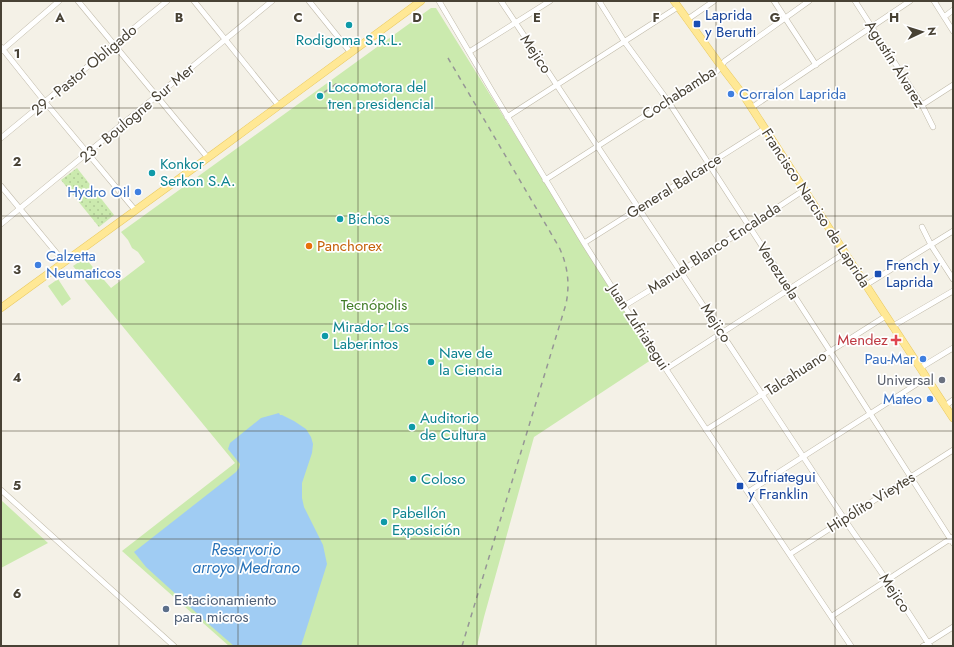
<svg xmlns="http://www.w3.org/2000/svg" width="954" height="647" viewBox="0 0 954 647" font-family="Jost,sans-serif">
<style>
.grass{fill:url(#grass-dots)}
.green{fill:#cbeaae}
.water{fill:#a0ccf3}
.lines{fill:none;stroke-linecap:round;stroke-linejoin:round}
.minor-casing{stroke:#c0baa9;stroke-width:6}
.major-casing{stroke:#e9c960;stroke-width:8}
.minor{stroke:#fff;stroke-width:5}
.major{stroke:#ffe895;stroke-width:7}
.rail{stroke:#969696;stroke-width:1.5;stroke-dasharray:5 5;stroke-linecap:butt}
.grid{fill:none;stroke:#484235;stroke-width:1;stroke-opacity:0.55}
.transit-dot{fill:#1a4fb4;stroke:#fff;stroke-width:1.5}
.culture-dot{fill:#0f9aa8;stroke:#fff;stroke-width:1.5}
.shop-dot{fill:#3f7fe0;stroke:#fff;stroke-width:1.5}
.food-dot{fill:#e8710a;stroke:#fff;stroke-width:1.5}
.health-dot{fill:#e0444e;stroke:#fff;stroke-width:1.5}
.worship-dot{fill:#6b7280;stroke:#fff;stroke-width:1.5}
.service-dot{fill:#5c6f8a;stroke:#fff;stroke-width:1.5}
.labels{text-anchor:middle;stroke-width:3.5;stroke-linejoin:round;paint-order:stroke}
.transit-label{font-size:15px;fill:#164399;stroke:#fff;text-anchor:start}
.culture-label{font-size:15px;fill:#0d838f;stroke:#fff;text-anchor:start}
.street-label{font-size:15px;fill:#484235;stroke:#fff}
.shop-label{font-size:15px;fill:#366cbe;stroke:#fff;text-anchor:end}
.food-label{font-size:15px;fill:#c56008;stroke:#fff;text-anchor:start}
.park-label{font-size:15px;fill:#417c26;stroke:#fff}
.health-label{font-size:15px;fill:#be3a42;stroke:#fff;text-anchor:end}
.worship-label{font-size:15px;fill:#5b616d;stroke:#fff;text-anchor:end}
.service-label{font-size:15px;fill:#4e5e75;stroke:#fff;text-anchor:start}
.water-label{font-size:16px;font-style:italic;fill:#2973b9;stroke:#fff}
.grid-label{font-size:13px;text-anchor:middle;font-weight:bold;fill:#484235;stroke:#fff;stroke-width:3.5;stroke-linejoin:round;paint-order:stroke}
</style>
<defs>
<pattern id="grass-dots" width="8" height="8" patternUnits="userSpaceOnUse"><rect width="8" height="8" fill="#cbeaae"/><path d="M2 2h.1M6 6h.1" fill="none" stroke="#b0ca96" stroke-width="1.8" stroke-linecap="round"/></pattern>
</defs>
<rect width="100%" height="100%" fill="#f4f1e7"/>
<!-- grass -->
<path class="grass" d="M77,168L114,215L99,227L61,180Z"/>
<!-- green -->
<path class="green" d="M431,8H436L654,358L534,437L484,617L477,646H229L122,551L235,463L73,266L85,258L111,288L145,262L138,252L132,248L128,240L121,232Z
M58,279L71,299L62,306L48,286Z
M1,500L48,543L1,568Z"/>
<!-- water -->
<path class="water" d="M279,413L280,415H282L294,421L306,429L311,437L313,444L312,453L302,483V498L304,507L323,545L327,564L301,646H234L212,627L146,567L134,552L236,472L239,468L240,464L228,449L230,443L261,418Z"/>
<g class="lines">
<defs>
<path id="minor" d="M78,1L208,158
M194,1L279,106
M309,1L351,53
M439,1L492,91L584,243L624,306L743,485L851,646
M501,1C616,172 729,345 843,517C857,539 873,559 887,581C902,602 916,624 930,646
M599,1L624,41L668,101L830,351L953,543
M774,1L816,65
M855,1L922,105L933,127
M934,1L953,31
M944,17L953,10
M688,19L714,1
M1,47L45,102L135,210
M1,51L59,1
M469,52L550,1
M922,105L953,85
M751,108L910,1
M507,117L678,7
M1,138L167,1
M545,180L668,101L717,71L725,61L809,1
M1,186L64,262
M1,224L272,1
M922,227L931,245L953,279
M584,243L764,129
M866,285L953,231
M624,306L681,271L804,190
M893,326L953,291
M920,368L953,348
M666,369L845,253
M945,406L953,400
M706,430L886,316
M1,490L174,646
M748,492L926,378
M790,554L953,450
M832,616L953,537
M923,646L953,627"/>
<path id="major" d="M674,1L721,66L744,96L845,253L953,418
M1,308L213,154L421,1"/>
</defs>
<!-- minor casing -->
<use href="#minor" class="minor-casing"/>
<!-- major casing -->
<use href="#major" class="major-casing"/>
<!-- minor -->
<use href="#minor" class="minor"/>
<!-- major -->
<use href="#major" class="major"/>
<!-- rail -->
<path class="rail" d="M448,58L559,247C568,266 570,284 566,304L462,646
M316,98L339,82"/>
</g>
<!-- grid -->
<path class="grid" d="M119,1V646M238,1V646M358,1V646M477,1V646M596,1V646M716,1V646M835,1V646M1,108H953M1,216H953M1,324H953M1,431H953M1,539H953"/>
<!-- markers -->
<g class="transit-dot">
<rect x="693" y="20" width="8" height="8" rx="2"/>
<rect x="874" y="270" width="8" height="8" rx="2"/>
<rect x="736" y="482" width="8" height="8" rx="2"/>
</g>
<g class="culture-dot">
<circle cx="349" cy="25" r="4"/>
<circle cx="320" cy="96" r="4"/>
<circle cx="152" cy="173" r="4"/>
<circle cx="340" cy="219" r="4"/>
<circle cx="325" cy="336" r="4"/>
<circle cx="431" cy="362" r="4"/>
<circle cx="412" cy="427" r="4"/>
<circle cx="413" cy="479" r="4"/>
<circle cx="384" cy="522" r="4"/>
</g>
<g class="shop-dot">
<circle cx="731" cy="94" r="4"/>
<circle cx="138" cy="192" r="4"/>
<circle cx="38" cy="265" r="4"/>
<circle cx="923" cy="359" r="4"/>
<circle cx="930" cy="399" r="4"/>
</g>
<circle class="food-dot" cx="309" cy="246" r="4"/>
<path class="health-dot" d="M894 334h4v4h4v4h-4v4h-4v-4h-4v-4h4z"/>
<circle class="worship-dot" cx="942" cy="380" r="4"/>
<circle class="service-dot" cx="166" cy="609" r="4"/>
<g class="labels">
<!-- transit labels -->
<g class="transit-label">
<text x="705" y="20">Laprida<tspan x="705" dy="17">y Berutti</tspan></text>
<text x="886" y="270">French y<tspan x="886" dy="17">Laprida</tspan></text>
<text x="748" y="482">Zufriategui<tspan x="748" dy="17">y Franklin</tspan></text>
</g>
<!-- culture labels -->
<g class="culture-label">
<text x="349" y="45" text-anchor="middle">Rodigoma S.R.L.</text>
<text x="328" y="92">Locomotora del<tspan x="328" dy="17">tren presidencial</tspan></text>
<text x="160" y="169">Konkor<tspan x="160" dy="17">Serkon S.A.</tspan></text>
<text x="348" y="224">Bichos</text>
<text x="333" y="332">Mirador Los<tspan x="333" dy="17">Laberintos</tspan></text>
<text x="439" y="358">Nave de<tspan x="439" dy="17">la Ciencia</tspan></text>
<text x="420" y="423">Auditorio<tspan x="420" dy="17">de Cultura</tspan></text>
<text x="421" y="484">Coloso</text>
<text x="392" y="518">Pabellón<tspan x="392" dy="17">Exposición</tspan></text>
</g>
<!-- street labels -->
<g class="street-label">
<text transform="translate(536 54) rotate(56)" y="5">Mejico</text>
<text transform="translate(895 64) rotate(58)" y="5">Agustín Álvarez</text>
<text transform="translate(84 70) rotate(-40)" y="5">29 - Pastor Obligado</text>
<text transform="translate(679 93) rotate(-33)" y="5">Cochabamba</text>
<text transform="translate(137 113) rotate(-40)" y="5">23 - Boulogne Sur Mer</text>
<text transform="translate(674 186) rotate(-32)" y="5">General Balcarce</text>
<text transform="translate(816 208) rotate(57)" y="5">Francisco Narciso de Laprida</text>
<text transform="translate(714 248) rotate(-33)" y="5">Manuel Blanco Encalada</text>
<text transform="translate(778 271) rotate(57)" y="5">Venezuela</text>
<text transform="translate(716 323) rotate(57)" y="5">Mejico</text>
<text transform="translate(639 327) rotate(57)" y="5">Juan Zufriategui</text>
<text transform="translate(796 373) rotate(-33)" y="5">Talcahuano</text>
<text transform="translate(871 502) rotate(-32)" y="5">Hipólito Vieytes</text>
<text transform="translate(895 593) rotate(56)" y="5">Mejico</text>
</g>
<!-- shop labels -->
<g class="shop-label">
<text x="739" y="99" text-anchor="start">Corralon Laprida</text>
<text x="130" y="197">Hydro Oil</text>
<text x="46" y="261" text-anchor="start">Calzetta<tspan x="46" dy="17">Neumaticos</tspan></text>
<text x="915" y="364">Pau-Mar</text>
<text x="922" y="404">Mateo</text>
</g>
<!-- food labels -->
<g class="food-label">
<text x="317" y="251">Panchorex</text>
</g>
<!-- park labels -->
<g class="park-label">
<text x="374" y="310">Tecnópolis</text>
</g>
<!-- health labels -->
<g class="health-label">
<text x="888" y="345">Mendez</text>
</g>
<!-- worship labels -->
<g class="worship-label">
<text x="934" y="385">Universal</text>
</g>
<!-- service labels -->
<g class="service-label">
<text x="174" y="605">Estacionamiento<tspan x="174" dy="17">para micros</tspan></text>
</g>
<!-- water labels -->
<g class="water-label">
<text x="246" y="555">Reservorio<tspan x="246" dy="18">arroyo Medrano</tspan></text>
</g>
</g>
<g class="grid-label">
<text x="60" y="22">A</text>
<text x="179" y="22">B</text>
<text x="298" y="22">C</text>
<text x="417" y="22">D</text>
<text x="537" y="22">E</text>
<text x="656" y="22">F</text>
<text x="775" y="22">G</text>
<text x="894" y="22">H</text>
<text x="17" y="58">1</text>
<text x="17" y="166">2</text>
<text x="17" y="274">3</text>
<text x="17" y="382">4</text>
<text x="17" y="490">5</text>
<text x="17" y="598">6</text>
</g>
<!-- border -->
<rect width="954" height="647" fill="none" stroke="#484235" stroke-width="4"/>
<!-- north arrow -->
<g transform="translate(922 32) rotate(86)" stroke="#ffffff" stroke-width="3" paint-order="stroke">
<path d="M0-3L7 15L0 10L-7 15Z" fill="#484235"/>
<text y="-6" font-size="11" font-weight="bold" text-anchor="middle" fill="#484235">N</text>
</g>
</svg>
